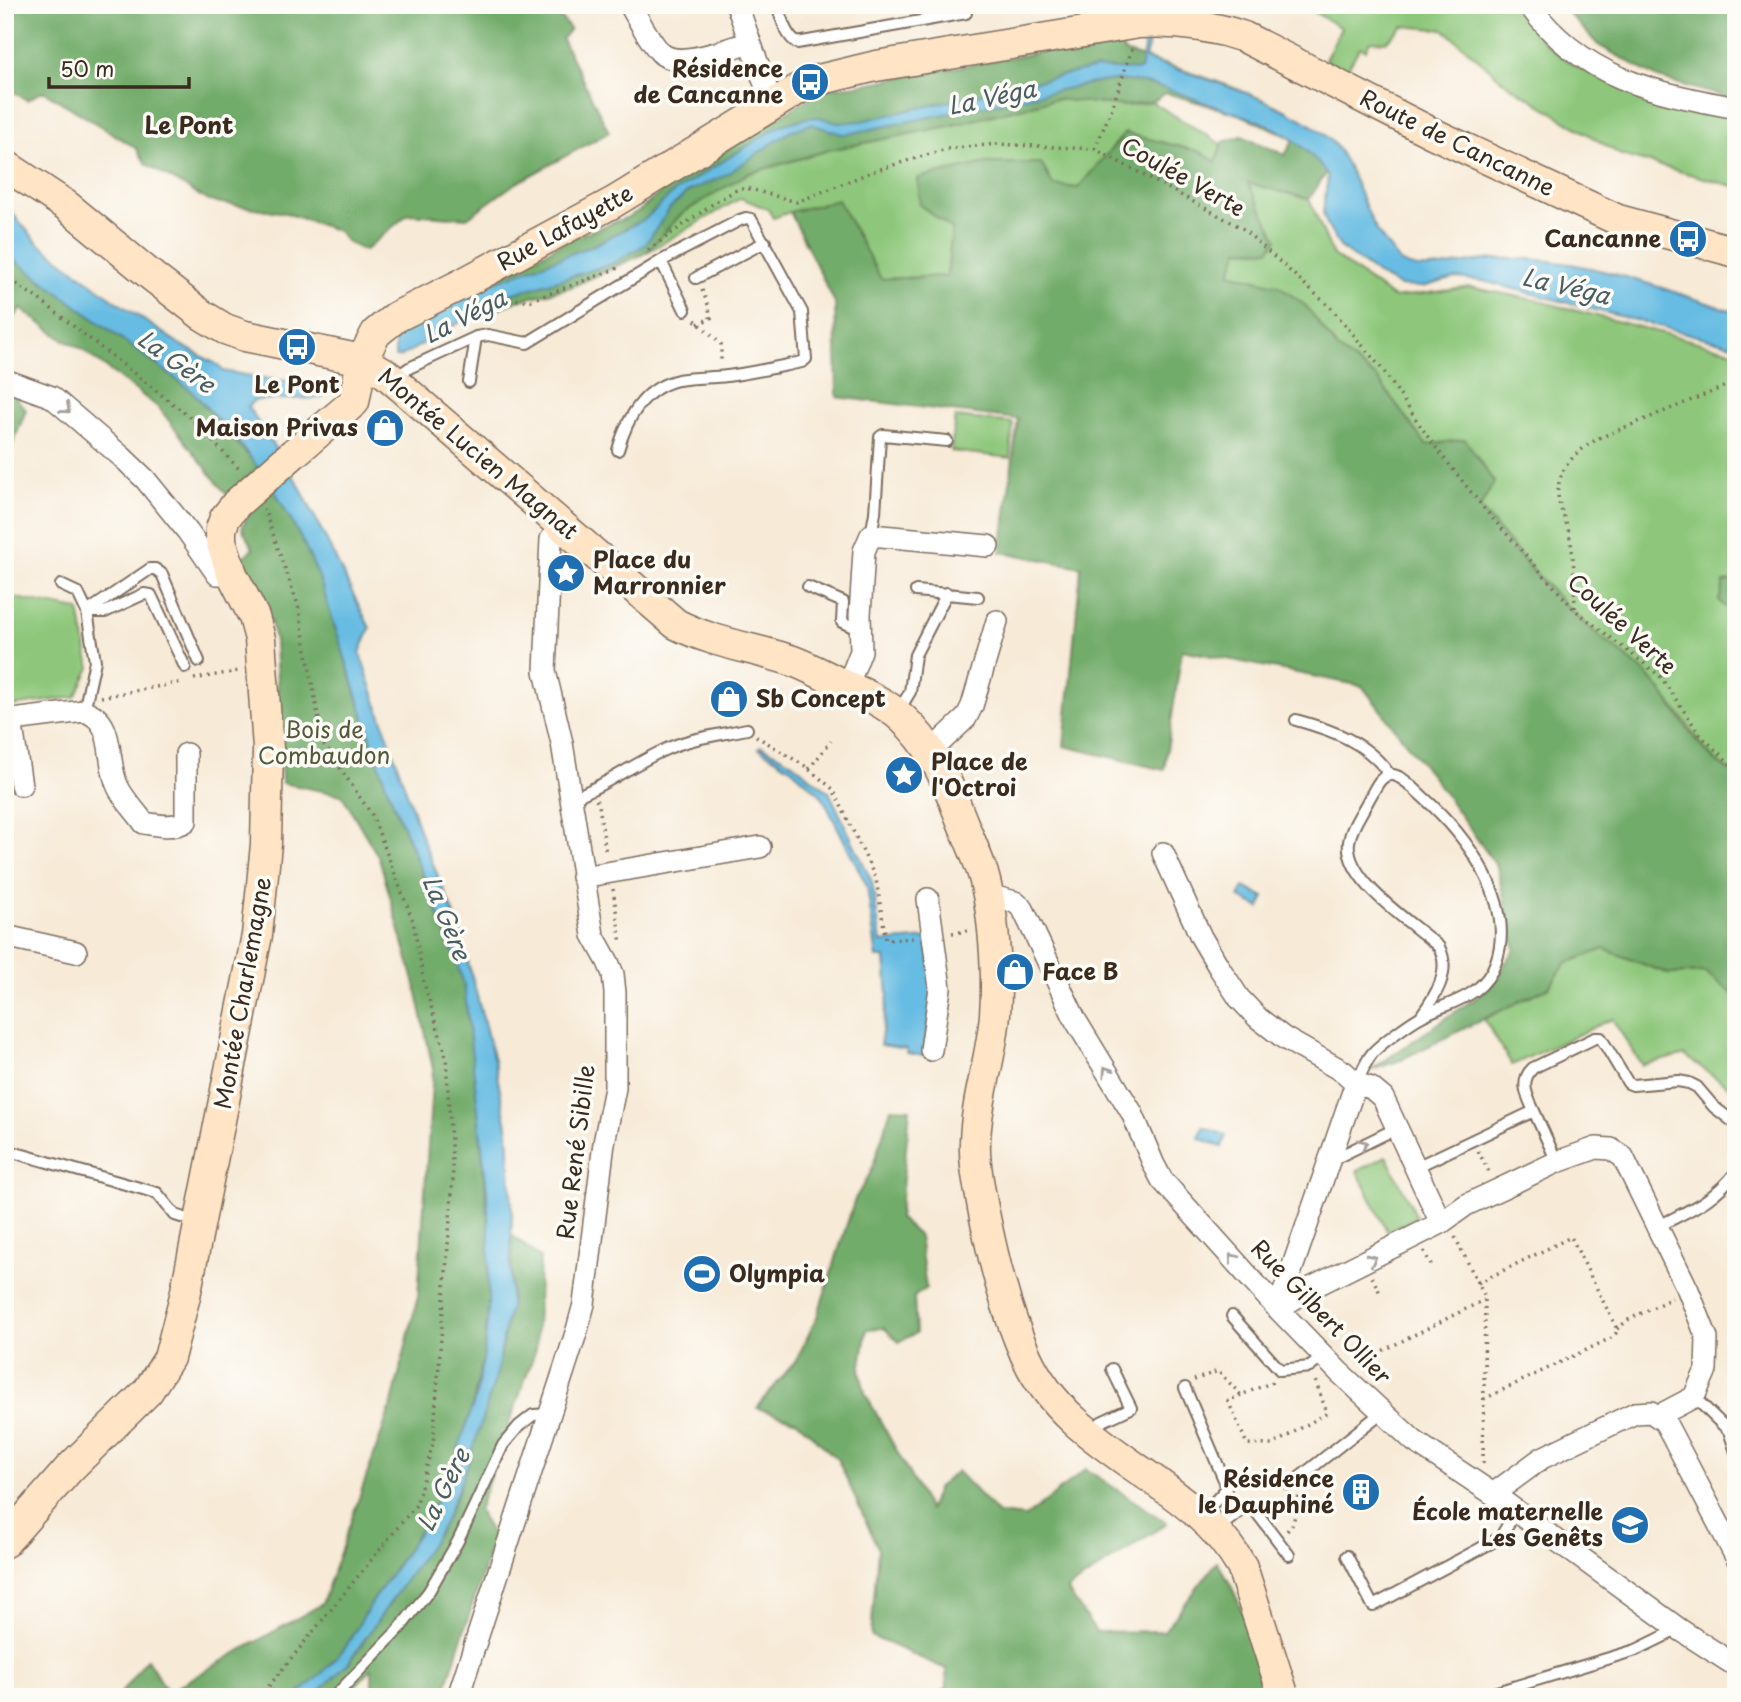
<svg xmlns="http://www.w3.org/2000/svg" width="1741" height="1702" viewBox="0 0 1741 1702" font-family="'Playpen Sans',sans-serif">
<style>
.green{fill:#8ec77b;stroke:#64784c;stroke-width:2}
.forest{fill:#72ac6b;stroke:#566b44;stroke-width:2}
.water{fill:#66bce3;stroke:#507380;stroke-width:2}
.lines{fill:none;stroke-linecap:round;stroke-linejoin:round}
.lane-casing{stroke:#7d6d5f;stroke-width:14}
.street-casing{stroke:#7d6d5f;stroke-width:24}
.secondary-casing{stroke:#7d6d5f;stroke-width:33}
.path{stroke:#7d6d5f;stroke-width:3.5;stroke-dasharray:2 5;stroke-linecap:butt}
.lane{stroke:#fff;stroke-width:10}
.street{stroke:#fff;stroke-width:21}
.secondary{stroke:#ffe4c6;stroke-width:30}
.secondary-bridge-casing{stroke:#7d6d5f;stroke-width:33;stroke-linecap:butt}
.secondary-bridge{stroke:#ffe4c6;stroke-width:30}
.oneway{stroke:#a79f9a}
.labels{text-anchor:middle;stroke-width:7;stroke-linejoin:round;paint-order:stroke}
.poi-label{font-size:23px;font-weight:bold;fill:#3b2a1e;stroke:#fdfcf7;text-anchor:end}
.street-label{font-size:23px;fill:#3b2a1e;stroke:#fdfcf7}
.park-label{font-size:23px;fill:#54593a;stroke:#fdfcf7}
.water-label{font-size:24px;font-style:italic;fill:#4a5d63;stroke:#fdfcf7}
.neighbourhood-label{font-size:24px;font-weight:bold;fill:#3b2a1e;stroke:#fdfcf7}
</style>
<rect width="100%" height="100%" fill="#fdfcf7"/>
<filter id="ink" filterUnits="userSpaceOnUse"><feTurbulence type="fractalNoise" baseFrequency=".0143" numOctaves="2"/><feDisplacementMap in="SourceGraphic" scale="14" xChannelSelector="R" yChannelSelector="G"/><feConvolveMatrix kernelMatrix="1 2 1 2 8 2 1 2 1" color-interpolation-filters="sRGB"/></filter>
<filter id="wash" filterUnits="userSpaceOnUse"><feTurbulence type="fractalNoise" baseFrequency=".00686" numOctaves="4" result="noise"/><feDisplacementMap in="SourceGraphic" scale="28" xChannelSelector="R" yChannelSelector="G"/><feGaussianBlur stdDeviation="1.57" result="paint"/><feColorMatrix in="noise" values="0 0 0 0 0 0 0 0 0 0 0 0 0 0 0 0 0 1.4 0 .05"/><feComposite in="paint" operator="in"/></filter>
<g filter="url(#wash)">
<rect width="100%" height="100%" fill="#f7ead7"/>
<!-- green -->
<path class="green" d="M1316,5H1516C1526,18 1535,33 1546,44C1594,87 1674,106 1736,118V187L1621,155L1504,82L1445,30L1403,26L1386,42L1370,41L1366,50L1360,47L1347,70L1325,60L1341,28L1314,12Z
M1056,99L1126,106L1152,102L1221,144L1216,162L1125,133L1078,188L1053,185L1041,163H986L920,205L952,229L947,276L881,279L790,212L773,218L768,209L741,198L646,253L681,214L747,174L829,150L949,126Z
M1248,183L1309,199L1333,255L1394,298L1470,287L1535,300L1736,352V580L1724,582L1719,601L1736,616V774C1704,760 1694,728 1671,704C1642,673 1607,646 1577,616C1542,582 1511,546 1480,508L1494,482L1427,446L1377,378L1338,349L1306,306L1230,273L1239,249L1269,250Z
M955,417L1013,423L1010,458L951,451Z
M5,596L79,610L90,668L75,697L5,707Z
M1604,949L1669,974L1705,972L1736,996V1092L1684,1055L1642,1065L1612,1019L1512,1065L1484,1019L1549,987L1566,963Z
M1386,1156L1417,1217L1387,1231L1357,1171Z"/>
<!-- forest -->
<path class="forest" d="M5,5H551L570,29L562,39L609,132L513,185L467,218L408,214L364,251L346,241L338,231L286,213L209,201L146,164L136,148L43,91L27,100L5,86Z
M1561,5H1736V100L1658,78L1598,45Z
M1118,38L1124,52C1180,69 1306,104 1340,152L1309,199L1248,183L1277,239L1269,250L1239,249L1230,273L1279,286L1306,306L1338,349L1377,378L1426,445L1465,439L1494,482L1480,508C1512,547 1544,586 1581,620C1603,641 1630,657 1651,679C1679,709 1697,757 1736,774V996L1705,972L1669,974L1604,949L1566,963L1549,987L1398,1061L1371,1070L1484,992L1515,950L1497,867L1446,795L1362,686L1182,650L1164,770L1064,746L1081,567L1001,552L1018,419L837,397L835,303L790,212L838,200L881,279L947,276L952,229L920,205L918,178L986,163H1041L1053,185L1078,188L1125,133L1201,152L1216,162L1223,142L1242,136L1285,155L1294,139L1241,115L1166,93L1152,102L1126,106L1055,99L949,126L829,150L747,174L681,214L646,253L571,287L517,301L469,320L464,311L471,291L574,237L626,218L639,211L669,185L824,89L859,85Z
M5,253L192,391L259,468L227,495L159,408L80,348L62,339L21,309L13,319L5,313Z
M5,389L10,391L26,410L5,465Z
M272,486L304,543L319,577L386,785L461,970L469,1010L489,1230L490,1286L484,1354L468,1424L452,1468L430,1515L369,1607L345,1648L333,1663H349L444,1523L457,1495L501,1355L505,1327L511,1301L512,1235L540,1258L536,1349L478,1511L494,1537L443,1697H372V1668L345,1697H118L147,1659L168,1692L322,1604L392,1403L418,1296L433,1069L416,988L379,858L342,795L282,783L275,641L271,621L241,558L253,549L242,528L251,508Z
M1736,580V616L1719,601L1724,582Z
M891,1108L910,1109L899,1218L919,1236L926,1288L914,1297L916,1333L899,1342L884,1328L867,1329L860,1371L865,1393L929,1510L938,1487L957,1471L998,1514L1026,1517L1086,1469L1167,1523L1067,1590L1096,1632L1164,1631L1217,1562C1245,1602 1254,1651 1267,1697H935L947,1688L946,1669L871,1636L878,1548L838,1460L797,1421L757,1408L797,1359L817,1317L855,1199L871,1172Z"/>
<!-- water -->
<path class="water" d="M1143,37L1150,38L1145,59C1194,74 1310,108 1338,149C1354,173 1362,202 1375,227C1382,240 1392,251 1400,262C1423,276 1460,262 1485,260C1499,258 1514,259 1528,259C1599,263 1668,291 1736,312V346L1483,281L1456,278L1422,287L1399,286L1380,276L1341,248L1328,227L1323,213L1328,176C1315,156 1294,138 1272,127C1255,118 1235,113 1217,107C1177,93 1147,77 1103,81L848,134H841L811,124L791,131L724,176L689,191L670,208L646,244L612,264L505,296L400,357H395V341L404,328L471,291L594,245L645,219L674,192L781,125L807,118L819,117L838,123L861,121L1096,68L1140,70L1144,48Z
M5,205L38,243L117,302L181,345L218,365L223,371L274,380L336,383L337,387L321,398L260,400L253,401L248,407L299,485L370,628L360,653L422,838L458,924L494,1060L508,1131L512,1208L510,1308L505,1327L498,1370L467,1467L444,1523L435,1538L348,1663L314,1697H295L321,1674L345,1648L369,1607L430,1515L452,1468L476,1396L484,1354L488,1310L489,1230L487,1191L464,985L449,938L386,785L319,577L304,544L272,486L243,448L192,391L5,253Z
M761,746L790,761L829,792L872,882L881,942L927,938L934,997L923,1056L907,1053V1049L880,1045L888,996L885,958H877L867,886L822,796L792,769L759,748Z
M1244,887L1264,897L1260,908L1239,897Z
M1203,1127L1226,1135L1222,1147L1199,1138Z"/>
</g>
<g filter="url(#ink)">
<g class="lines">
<defs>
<path id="lane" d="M777,5C782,19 785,35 797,43L966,13
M661,261L685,310
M696,278L765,242
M395,378L409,368L476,337L488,335L527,343L661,261L740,220L746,218L751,219L802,312L806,359L802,362C777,367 752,373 727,376C711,378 694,377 678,380C643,388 627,418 618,450
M469,382L476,337
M871,535L875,513L880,437L883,435L947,441
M61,585L78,593L87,612L95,661L84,711
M808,587L843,602L842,622L860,630
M916,591L978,597
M87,612L150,569H155L162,574L199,661
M87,612H105L144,594L151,595L185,667
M898,712L910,692L915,655L947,593
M1296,720C1332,730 1367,742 1390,775
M570,799C603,787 630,766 662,751C688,738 719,735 747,729
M1356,1083C1361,1074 1365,1063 1371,1055C1377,1046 1412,1021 1422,1016C1451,1001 1483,998 1496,962C1517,902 1465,834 1423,797C1415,790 1404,777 1393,775C1380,773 1375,790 1369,799C1362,813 1351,827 1349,842C1344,881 1413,923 1439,947C1452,972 1435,996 1421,1016
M1534,1111C1527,1096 1519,1081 1533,1068L1595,1038H1601L1628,1083L1633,1085L1678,1081L1689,1083L1697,1087L1714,1107L1736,1124
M9,1151L157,1193L175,1215L197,1222
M1332,1160L1397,1128
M1416,1167L1534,1111L1557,1162
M1659,1226C1691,1209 1712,1202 1736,1172
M1232,1316L1280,1370L1310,1367L1323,1356
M1185,1388L1225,1482L1226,1489L1202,1516
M1694,1397L1729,1431
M1736,1425L1729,1431L1736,1452
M1092,1434L1101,1422L1131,1408L1112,1369
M1290,1485L1381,1413
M1217,1529L1250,1504L1289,1555
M1347,1556L1373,1606L1500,1538L1516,1511
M334,1697L400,1628L429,1591L458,1541L503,1445L519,1426L533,1415L550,1414
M1480,1697L1636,1650L1679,1629"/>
<path id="street" d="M630,5C639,20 648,39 660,52C677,71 729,48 750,42
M737,5L772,104
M1529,5C1582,78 1652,92 1736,108
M5,380L52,397L122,457L145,479L188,532L217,574H232
M847,687L861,651L860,615L864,551L871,535L988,546
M11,720L21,785
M5,721L84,711C117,721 105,761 118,787C124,800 136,811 144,823C157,825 175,829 186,821V754
M931,751L966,718L972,706L997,621
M1163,853L1201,937L1220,969L1239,998L1258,1018L1284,1038L1344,1072L1356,1083L1371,1088L1383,1098L1441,1223L1311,1288L1278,1309
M582,877L760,847
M988,895L1015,902L1023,909L1076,1021L1132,1113L1154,1165L1162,1180L1278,1309L1339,1372L1414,1441L1493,1494L1679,1629L1736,1666
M928,899L940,988L931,1050
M5,936L76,952
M1441,1223L1466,1205L1557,1162L1596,1148L1611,1149L1623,1157L1688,1290L1707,1338L1706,1370L1694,1397L1658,1416
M1278,1309L1356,1083
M1493,1494L1542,1458L1635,1413L1651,1412L1665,1422L1736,1557
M458,1697L577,1330L584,1304L604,1143L615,1088V993L613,974L608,962L593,935L562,743L545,671L551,539L563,524"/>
<path id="secondary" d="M5,165L67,206L153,277L202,315L225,329L245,336L362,360L385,373L676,624C713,643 754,648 793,661C812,668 830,679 849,687C867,695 887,704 902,718C930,743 945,776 958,811C966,832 976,853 983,874C994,911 998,976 995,1014C992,1057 976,1099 975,1142C974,1164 979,1186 983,1208C993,1258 1005,1309 1026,1356C1071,1455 1190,1476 1242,1567L1284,1697
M294,453L354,402L362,360L376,333L396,317L460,285L614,202L810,82L876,66L1139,23C1176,21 1209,25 1244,37L1430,132L1618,220L1736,252
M5,1542L69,1469L148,1391L169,1358L185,1296L257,935L266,844L268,748L260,639L254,617L232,574L221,541V529L225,518L237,503"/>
</defs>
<!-- lane casing -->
<use href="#lane" class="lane-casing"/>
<!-- street casing -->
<use href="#street" class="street-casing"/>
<!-- secondary casing -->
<use href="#secondary" class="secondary-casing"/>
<!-- path -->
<path class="path" d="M1095,149L1112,108L1132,49
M648,250L717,201L738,189H750L797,202L874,171L946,149L996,144L1095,149L1242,228L1331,308L1383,370L1430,440L1486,511L1575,610L1660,676L1701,736L1736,769
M5,276L44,303L191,418L240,470
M702,290L709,307L710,318
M695,320L721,344V364
M487,321L502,298L529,301L621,267
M698,324L713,317
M1575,608C1574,584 1575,561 1570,538C1568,525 1562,514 1559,502C1553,471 1575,452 1599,438L1736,382
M194,679L238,671
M101,697L183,682
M756,736L805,766L833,789L876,879L886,940L913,938
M809,769L831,741
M596,800L599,805L606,854
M613,889L621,944
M952,933L969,931
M1478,1151L1489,1172
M1455,1237L1485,1297L1483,1464
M1424,1251L1433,1269
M1372,1277L1381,1295
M1478,1283L1571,1237L1617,1329L1616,1333L1611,1338L1484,1399
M1617,1329L1628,1320L1672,1298
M1358,1363L1484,1300
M1194,1380L1218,1371L1241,1395L1273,1382
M1241,1395L1228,1401L1247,1444L1272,1445L1327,1413L1315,1380
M1287,1531L1293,1524L1299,1496
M1736,1588V1590
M260,1697L416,1505L433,1443L453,1179L446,1056L424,983L413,921L372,815L323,743L298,605L264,509"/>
<!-- lane -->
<use href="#lane" class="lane"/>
<!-- street -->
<use href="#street" class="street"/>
<!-- secondary -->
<use href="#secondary" class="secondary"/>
<defs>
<path id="secondary-bridge" d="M237,503L294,453"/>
</defs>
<!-- secondary-bridge casing -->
<use href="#secondary-bridge" class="secondary-bridge-casing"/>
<!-- secondary-bridge -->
<use href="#secondary-bridge" class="secondary-bridge"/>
</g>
<!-- one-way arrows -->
<defs><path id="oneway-chevron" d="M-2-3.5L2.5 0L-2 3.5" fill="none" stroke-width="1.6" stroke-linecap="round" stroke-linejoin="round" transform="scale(1.75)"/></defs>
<g class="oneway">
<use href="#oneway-chevron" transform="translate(66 409) rotate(41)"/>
<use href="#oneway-chevron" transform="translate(1107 1071) rotate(-123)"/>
<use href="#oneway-chevron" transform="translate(1363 1144) rotate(-26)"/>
<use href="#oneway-chevron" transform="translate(1233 1258) rotate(-130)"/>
<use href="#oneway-chevron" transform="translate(1372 1259) rotate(-26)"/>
</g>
</g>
<!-- icons -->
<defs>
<symbol id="bus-disc" viewBox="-11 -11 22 22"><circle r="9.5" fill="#1f6fb2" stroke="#fdfcf7"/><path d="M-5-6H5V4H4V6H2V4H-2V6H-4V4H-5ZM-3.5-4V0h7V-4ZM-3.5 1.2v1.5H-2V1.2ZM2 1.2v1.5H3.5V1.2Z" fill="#fff"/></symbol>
<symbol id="shop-disc" viewBox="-11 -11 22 22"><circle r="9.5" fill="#1f6fb2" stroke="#fdfcf7"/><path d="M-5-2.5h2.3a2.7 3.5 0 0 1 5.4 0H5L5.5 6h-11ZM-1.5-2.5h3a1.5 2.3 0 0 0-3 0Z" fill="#fff"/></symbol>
<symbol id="sight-disc" viewBox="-11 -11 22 22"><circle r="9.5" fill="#1f6fb2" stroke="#fdfcf7"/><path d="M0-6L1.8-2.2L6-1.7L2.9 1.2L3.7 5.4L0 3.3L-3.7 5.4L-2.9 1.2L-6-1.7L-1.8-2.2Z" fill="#fff"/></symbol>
<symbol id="stadium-disc" viewBox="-11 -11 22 22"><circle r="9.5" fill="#1f6fb2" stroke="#fdfcf7"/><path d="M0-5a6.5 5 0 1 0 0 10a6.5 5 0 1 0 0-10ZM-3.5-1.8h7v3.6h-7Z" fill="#fff"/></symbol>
<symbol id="building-disc" viewBox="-11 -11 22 22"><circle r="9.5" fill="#1f6fb2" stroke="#fdfcf7"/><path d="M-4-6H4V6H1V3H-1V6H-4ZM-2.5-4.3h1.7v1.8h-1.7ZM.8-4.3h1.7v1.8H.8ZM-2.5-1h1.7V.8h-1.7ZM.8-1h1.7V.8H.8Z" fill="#fff"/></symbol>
<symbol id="school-disc" viewBox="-11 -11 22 22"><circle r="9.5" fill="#1f6fb2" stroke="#fdfcf7"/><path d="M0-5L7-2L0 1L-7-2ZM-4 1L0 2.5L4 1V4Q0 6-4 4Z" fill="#fff"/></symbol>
</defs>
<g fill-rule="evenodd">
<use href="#bus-disc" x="788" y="60" width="44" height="44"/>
<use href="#bus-disc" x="1666" y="217" width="44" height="44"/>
<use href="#bus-disc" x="275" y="325" width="44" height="44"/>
<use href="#shop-disc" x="363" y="406" width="44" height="44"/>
<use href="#sight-disc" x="544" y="551" width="44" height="44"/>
<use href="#shop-disc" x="707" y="677" width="44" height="44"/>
<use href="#sight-disc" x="882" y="753" width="44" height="44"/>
<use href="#shop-disc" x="993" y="950" width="44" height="44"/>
<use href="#stadium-disc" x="680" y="1252" width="44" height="44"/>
<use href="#building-disc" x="1339" y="1470" width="44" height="44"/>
<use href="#school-disc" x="1608" y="1503" width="44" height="44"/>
</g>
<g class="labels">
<!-- poi labels -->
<g class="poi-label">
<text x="783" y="77">Résidence<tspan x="783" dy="26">de Cancanne</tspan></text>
<text x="1661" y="247">Cancanne</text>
<text x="297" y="393" text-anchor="middle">Le Pont</text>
<text x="358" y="436">Maison Privas</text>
<text x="593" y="568" text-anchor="start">Place du<tspan x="593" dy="26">Marronnier</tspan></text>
<text x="756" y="707" text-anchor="start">Sb Concept</text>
<text x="931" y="770" text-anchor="start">Place de<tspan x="931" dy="26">l'Octroi</tspan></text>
<text x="1042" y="980" text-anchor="start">Face B</text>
<text x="729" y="1282" text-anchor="start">Olympia</text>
<text x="1334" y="1487">Résidence<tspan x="1334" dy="26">le Dauphiné</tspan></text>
<text x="1603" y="1520">École maternelle<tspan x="1603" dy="26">Les Genêts</tspan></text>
</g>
<!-- street labels -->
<g class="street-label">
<text transform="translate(1457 143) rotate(26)" y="8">Route de Cancanne</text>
<text transform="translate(1183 177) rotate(29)" y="8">Coulée Verte</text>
<text transform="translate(565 228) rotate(-29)" y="8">Rue Lafayette</text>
<text transform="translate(478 454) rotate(40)" y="8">Montée Lucien Magnat</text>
<text transform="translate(1622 624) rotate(42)" y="8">Coulée Verte</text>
<text transform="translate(243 993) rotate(-80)" y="8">Montée Charlemagne</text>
<text transform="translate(576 1152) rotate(-83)" y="8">Rue René Sibille</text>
<text transform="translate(1321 1312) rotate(46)" y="8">Rue Gilbert Ollier</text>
</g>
<!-- park labels -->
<g class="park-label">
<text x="324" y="738">Bois de<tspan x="324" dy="26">Combaudon</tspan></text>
</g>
<!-- water labels -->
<g class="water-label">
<text transform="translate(992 98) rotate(-12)" y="8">La Véga</text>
<text transform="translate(1566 287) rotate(13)" y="8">La Véga</text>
<text transform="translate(465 317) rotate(-27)" y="8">La Véga</text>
<text transform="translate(176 362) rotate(36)" y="8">La Gère</text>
<text transform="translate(446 918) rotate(68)" y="8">La Gère</text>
<text transform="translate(444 1490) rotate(-64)" y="8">La Gère</text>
</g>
<!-- neighbourhood labels -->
<g class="neighbourhood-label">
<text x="189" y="134">Le Pont</text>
</g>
</g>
<!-- margin -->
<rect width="1741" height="1702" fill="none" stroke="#fdfcf7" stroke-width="28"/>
<!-- scale -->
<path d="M49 77v10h140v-10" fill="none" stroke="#3b2a1e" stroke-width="3.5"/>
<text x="60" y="77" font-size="21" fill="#3b2a1e" stroke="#fdfcf7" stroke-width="5" paint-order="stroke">50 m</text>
</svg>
